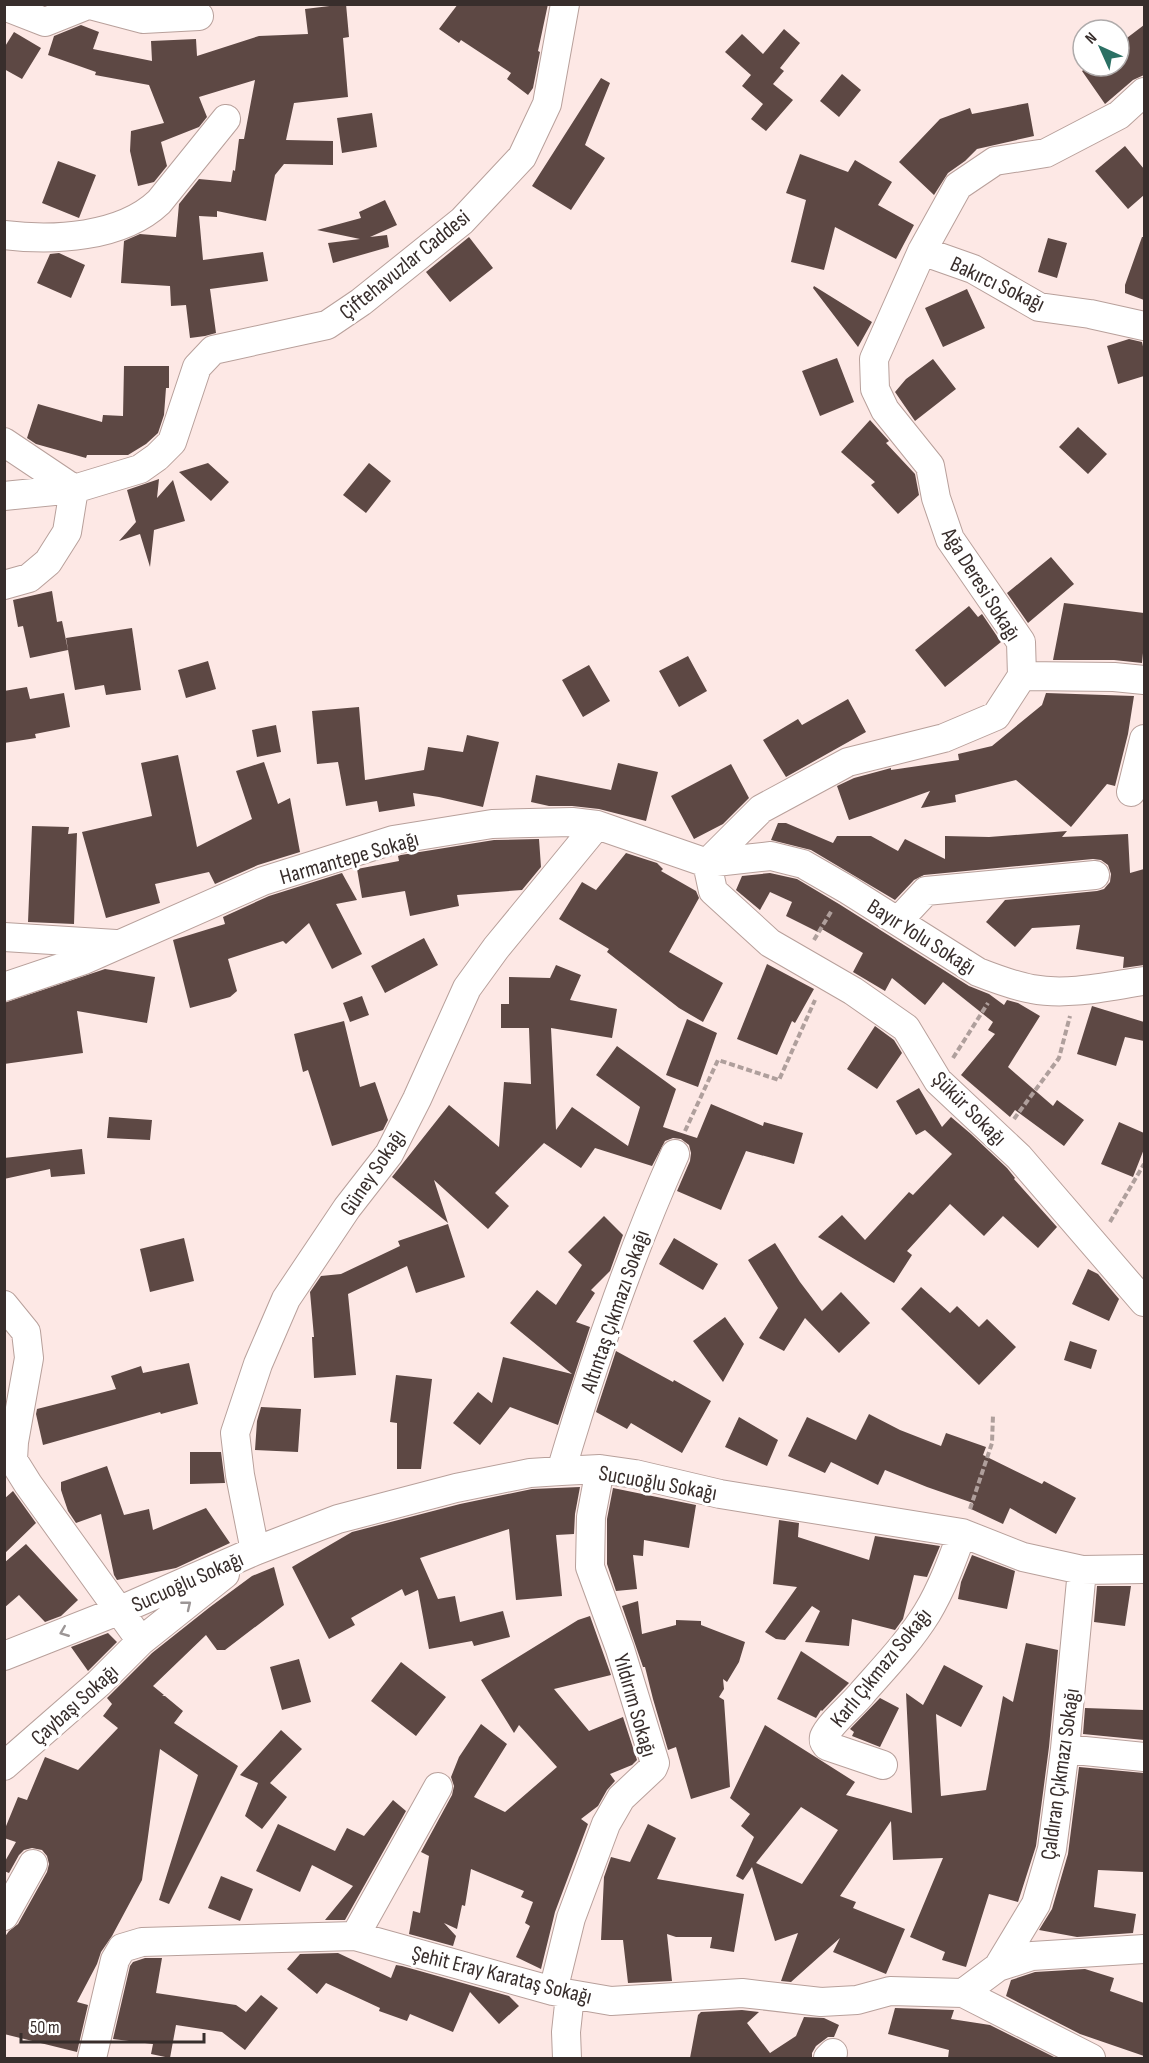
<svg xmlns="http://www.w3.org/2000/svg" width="1149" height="2063" viewBox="0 0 1149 2063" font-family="'Sofia Sans Condensed',sans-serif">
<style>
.building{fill:#5d4844;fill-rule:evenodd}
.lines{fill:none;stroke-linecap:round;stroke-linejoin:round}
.minor-casing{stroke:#b8a09b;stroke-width:30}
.path{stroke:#af9f9c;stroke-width:4;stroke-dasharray:6 3;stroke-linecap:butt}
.minor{stroke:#fff;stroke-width:28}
.oneway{stroke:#9c9696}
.labels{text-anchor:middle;stroke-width:6;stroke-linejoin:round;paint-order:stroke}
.street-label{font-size:22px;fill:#382e2c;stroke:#fff}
</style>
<rect width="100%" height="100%" fill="#fde8e5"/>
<!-- building -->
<path class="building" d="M346,4L349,37L343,38L348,97L294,103L286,140L333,141V165L284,164L275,175L266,221L217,211V217L199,216L203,260L263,252L268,281L210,289L216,333L205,336L190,338L186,305L171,306L170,286L121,283L124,241L140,234L176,237L179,204L199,179L231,182L233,170L235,171L239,139H244L255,80L199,97L207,117L199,127L161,142L167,166L154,182L138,186L130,151L131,131L164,123L149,85L95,75L96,72L48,55L54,36L81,25L99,32L93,49L152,61L151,41L196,39L197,56L259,36L308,34L305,9Z
M458,4H548L538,51L540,52L533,88L528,95L507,79L511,73L461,40L459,43L439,29Z
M1144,25V75L1133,80L1105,104L1082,71L1089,66H1119V44Z
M784,29L800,43L780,68L784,71L773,84L793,100L766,131L751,119L763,104L742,86L751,75L725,52L742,34L763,54Z
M14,32L41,48L22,79L4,69V48Z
M842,74L861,90L839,117L820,101Z
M601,78L610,83L585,145L605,158L571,210L532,186Z
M1028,103L1034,136L977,149L965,161L948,173L934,195L899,162L940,119L970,108L972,114Z
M372,113L377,147L342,153L337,118Z
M1125,146L1144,169V195L1128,209L1095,171Z
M800,154L848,172L855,160L892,182L878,205L914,225L896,259L835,227L824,270L791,262L806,200L786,193Z
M58,161L96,175L79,218L42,203Z
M385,200L397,225L370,237L387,235L389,247L333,263L328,243L360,239L317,230L361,218L359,212Z
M469,237L493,268L450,302L426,272Z
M1142,237H1144V300L1125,293V285Z
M1048,238L1067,243L1057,278L1038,272Z
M59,253L85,265L71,298L37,283L50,254Z
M814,286L872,322L858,347L813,288Z
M967,289L985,328L943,347L925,308Z
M1129,339L1142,342L1144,351V376L1118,384L1107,346Z
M837,358L854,402L820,416L802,371Z
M933,359L956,389L915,421L895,392L906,379Z
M124,366H169V388H166L164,415L158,433L146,444L128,455H87L86,458L36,444L27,438L38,404L102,422L103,415L123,416Z
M870,420L889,441L886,443L915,474L919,495L898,514L871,485L875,482L841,452Z
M1078,427L1107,454L1088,474L1059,447Z
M208,463L229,482L211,501L179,472Z
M369,463L391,481L366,513L343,495Z
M159,479L157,498L173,480L185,521L154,530L150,567L140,534L119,541L136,522L127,490Z
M1051,557L1074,584L1028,623L1007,593Z
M52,591L57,622L62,621L68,650L30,658L23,626L18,627L13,600Z
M1064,603L1144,613V643L1142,663L1114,660H1053Z
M969,606L978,617L982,614L1001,642L945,687L915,650Z
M132,628L141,690L106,695L104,685L75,690L66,638Z
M688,656L707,691L679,707L659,671Z
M208,661L216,689L186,698L178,670Z
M589,665L610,701L583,717L562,680Z
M27,687L30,699L64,693L70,727L35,734L36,738L4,743V691Z
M1046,693L1134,696L1128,734L1115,786L1107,784L1071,827L1016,780L955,795L956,802L921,808L930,791L849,820L837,786L854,778L891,768V770L959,760L958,754L992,746L1042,705Z
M848,699L866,732L786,777L763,740L798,719L802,725Z
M359,707L365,780L424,770L428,747L463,752L467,735L499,742L483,807L439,797L413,793L415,806L379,812L377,801L346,806L338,762L317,764L312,711Z
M276,725L281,752L257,757L252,730Z
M178,755L197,847L252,819L236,771L264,762L278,804L290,798L300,852L258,865L215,884L209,872L155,884L160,903L106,918L82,832L152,816L141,763Z
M618,763L658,772L646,821L599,809L572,806H549L531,802L536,775L611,790Z
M731,764L749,798L723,824L694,839L671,796Z
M778,823H786L833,843L837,836H871L898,851L905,839L945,859V836L989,837L1067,831L1062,837L1128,834L1130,873L1144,869V965L1123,968L1124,957L1076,949L1080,925L1032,928L1015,947L986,922L1005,900L1097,891L1104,889L1110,882L1111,874L1108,865L1101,860L1093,859L924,875L914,880L895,900L811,850L771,840Z
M32,826L69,827L68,834L77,833L74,924L28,922Z
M539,839L541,867L522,890L457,895L459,906L410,916L405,891L362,898L357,869L399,861L398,856L401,855L494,840Z
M626,853L657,863L663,869L661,871L696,891L699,898L669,952L723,983L703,1022L679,1008L607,952L609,949L559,919L582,882L596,890Z
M342,873L357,900L336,904L362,954L332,969L309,923L286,944L283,941L228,959L237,991L230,997L190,1008L173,940L225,924L223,917L269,896Z
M770,873L797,879L839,904L969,986L989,994L1004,1005L1007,1000L1018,1003L1040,1016L1008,1067L1053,1106L1057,1100L1084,1120L1064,1146L1015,1110L1010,1117L961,1075L995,1034L988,1030L993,1022L943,982L925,1005L892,978L885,991L853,972L863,953L820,928L818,932L786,916L792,902L770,892L760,910L736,890L742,876Z
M424,938L438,965L385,993L371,966Z
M767,964L814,989L795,1023L792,1021L777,1055L737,1039Z
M556,965L581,975L570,1000L617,1009L612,1038L551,1028L556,1130L572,1107L628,1146L640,1107L596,1075L617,1046L676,1089L663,1127L697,1138L711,1104L763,1126L764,1122L803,1133L794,1164L746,1151L721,1210L677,1191L690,1161L691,1153L689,1145L681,1139L673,1138L665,1141L652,1166L595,1148L581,1168L544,1143L495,1193L509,1206L488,1229L434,1180L448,1223L392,1177L449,1105L499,1147L504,1082L531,1084L529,1028H501V1004H509V977L550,978Z
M105,969L155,977L147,1023L77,1011L83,1053L4,1064V1003Z
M362,996L369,1015L350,1022L343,1003Z
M1092,1006L1144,1022V1041L1125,1037L1116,1066L1077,1054Z
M687,1019L717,1033L698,1087L666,1075Z
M344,1021L360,1087L375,1082L388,1120L383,1130L332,1146L308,1070L303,1072L294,1034Z
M875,1026L894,1040L902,1053L877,1089L847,1069Z
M919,1088L942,1127L951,1117L971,1134L1007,1168L1015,1178L1014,1179L1057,1227L1038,1248L1003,1216L984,1236L950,1204L907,1251L912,1255L894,1283L818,1237L842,1215L865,1240L909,1192L913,1195L952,1154L925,1130L916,1135L896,1101Z
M109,1117L152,1120L150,1140L107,1138Z
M1119,1122L1144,1133V1149L1133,1177L1101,1164Z
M82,1149L85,1174L51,1177L50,1169L4,1179V1158Z
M604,1216L623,1235L610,1271L591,1290L595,1293L576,1322L590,1327L558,1425L510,1407L480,1445L453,1423L478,1392L492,1403L503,1357L572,1374L510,1323L537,1290L556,1305L582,1265L568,1252Z
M448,1224L465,1277L416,1293L407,1266L348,1294L356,1375L314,1378L312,1337H314L310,1292L321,1276L341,1274L400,1246L398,1241Z
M184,1238L194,1281L150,1292L140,1249Z
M674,1238L718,1264L703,1290L659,1264Z
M775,1243L800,1282L822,1311L841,1292L870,1323L839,1353L805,1318L784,1351L759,1338L778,1308L748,1260Z
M1088,1269L1098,1274L1119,1299L1109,1321L1072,1304Z
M921,1287L950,1313L957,1306L979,1327L987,1319L1016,1347L979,1385L901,1309Z
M725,1317L744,1344L723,1382L693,1341Z
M1070,1341L1097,1350L1091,1369L1064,1360Z
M616,1351L673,1382L674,1380L711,1401L682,1453L631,1423L627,1429L596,1412Z
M189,1363L198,1404L161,1414L160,1412L43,1445L36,1414L37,1409L116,1389L111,1376L141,1366L143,1373Z
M396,1375L432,1379L421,1469H397V1423L390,1422Z
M261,1407L301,1409L298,1452L255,1450L257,1421Z
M869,1414L900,1430L941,1446L946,1433L986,1447L983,1455L1042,1484L1044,1481L1076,1498L1056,1534L1010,1508L1003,1524L971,1509L973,1503L927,1487L885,1470L878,1485L831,1462L825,1473L788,1456L807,1417L856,1440Z
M739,1417L778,1440L767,1466L725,1447Z
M190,1452H221L225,1483L190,1484Z
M107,1466L124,1515L149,1509L153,1530L206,1508L230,1543L176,1568L117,1580L114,1575L101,1514L76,1523L68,1511L61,1490V1482Z
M580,1487L575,1514L574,1534L556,1535L562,1596L516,1600L509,1529L420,1558L438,1599L455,1596L460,1622L503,1611L510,1637L474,1646L472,1641L429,1649L418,1590L405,1596L402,1589L351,1618L355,1625L329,1639L292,1567L352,1532L460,1504L532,1489Z
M613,1488L696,1505L689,1548L644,1540L643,1556L633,1555L637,1589L616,1591L607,1564V1519Z
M13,1491L36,1523L4,1554V1499Z
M779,1520L799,1523L798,1537L869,1560L875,1536L940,1546L927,1577L914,1575L903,1619L895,1630L852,1619L849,1646L805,1642L820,1611L812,1606L785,1640L776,1639L765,1632L797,1587L773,1584Z
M26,1544L78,1600L61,1616L45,1622L19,1595L4,1608V1563Z
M972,1555L1015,1571L1007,1609L958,1599L961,1582Z
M274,1567L284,1605L225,1650H217L206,1635L153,1686L164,1695L162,1696H165L183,1711L174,1723L238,1766L169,1904L159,1900L198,1775L160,1749L142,1880L112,1936L101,1952L97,1964L77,2002L88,2005L77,2052L4,2034V1938L9,1931L18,1924L47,1872L49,1864L47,1856L42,1850L32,1848L24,1850L19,1855L9,1873L4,1871V1863L16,1842L4,1838V1831L18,1797L27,1800L45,1757L78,1770L118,1728L103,1716L112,1704L107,1698L152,1653L210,1607L252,1576Z
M1097,1586H1131L1125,1626L1094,1622Z
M638,1601L642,1634L676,1625V1620L701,1621V1625L745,1642L739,1662L727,1682L723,1679L724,1689L719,1697L724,1700L730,1787L691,1799L676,1747L668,1750L653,1699L645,1667H643L622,1606Z
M590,1616L611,1675L554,1689L589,1731L623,1717L637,1760L632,1765L610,1774L615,1781L607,1790L598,1806L581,1819L588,1824L555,1912L541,1969L516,1957L530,1926L525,1923L533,1902L521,1897L524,1891L471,1869L465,1906L462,1905L457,1929L444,1923L456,1936L453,1946L409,1934L413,1911L420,1913L429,1856L421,1852L452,1795L454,1786L451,1777L459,1757L481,1724L507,1744L474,1797L505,1812L557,1767L519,1725L514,1733L481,1680L578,1620Z
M108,1633L117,1642L88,1671L71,1647Z
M1026,1643L1058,1650L1049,1747L1036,1846L1018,1902L989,1894L966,1967L942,1960L945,1952L910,1937L943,1858L893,1860L891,1821L840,1896L856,1902L853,1908L905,1929L886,1974L833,1952L840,1938L791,1982L781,1981L798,1933L775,1941L752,1867L743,1880L736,1876L754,1837L741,1826L750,1814L730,1798L765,1725L855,1782L846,1795L912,1813L906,1693L923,1705L944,1665L983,1686L961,1727L936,1714L941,1796L986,1790L1003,1696L1013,1702ZM801,1807L838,1830L802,1884L756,1863Z
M801,1651L849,1683L822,1711L821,1710L816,1718L777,1699Z
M299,1659L311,1702L282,1710L270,1667Z
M401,1662L446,1697L416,1736L371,1701Z
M880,1698L899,1708L880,1747L852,1736L854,1732L850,1729Z
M1085,1708L1144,1710V1740L1083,1734Z
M281,1730L302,1749L270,1783L287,1797L262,1829L245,1816L258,1783L240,1775Z
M1079,1767L1144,1773V1872L1098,1870L1094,1907L1136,1914L1133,1933L1077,1937L1039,1930L1052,1909L1068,1854Z
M393,1800L406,1811L345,1920H325L353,1886L312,1865L300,1892L256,1871L278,1824L335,1851L347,1828L364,1836Z
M648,1824L676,1838L657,1879L744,1894L734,1952L710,1948L712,1937H676L667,1934L672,1981L628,1983L623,1940H601L604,1877L611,1857L630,1862Z
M221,1876L253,1889L240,1921L208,1908Z
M338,1953L391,1978L396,1965L402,1966L509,1996L519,2006L499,2024L470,1992L453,2032L410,2014L407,2021L379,2011L380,2008L326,1983L317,1994L287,1969L300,1954Z
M145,1958H162L156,1993L236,2005L246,2012L261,1995L278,2008L245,2050L222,2032L176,2025L170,2058L151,2054L153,2044L113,2039L130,1966L133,1962Z
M1085,1969L1114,1978L1110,1991L1144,2003V2056L1080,2034L1006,1996L1011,1980L1035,1972Z
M895,2008L954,2010L951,2019L990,2025L1056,2058H948L949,2050L888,2034Z
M742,2010L759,2012L747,2023L770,2053L796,2036L804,2017L824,2018L839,2025L834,2037H828L816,2046L812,2053V2058H690L698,2015L701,2012Z"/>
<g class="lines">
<defs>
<path id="minor" d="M90,5L143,19L199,16
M4,6L45,22L90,4
M4,235C53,241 121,238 159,202L226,119
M922,251L973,269L1039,307L1090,314L1144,326
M4,442L74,489L67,532L48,562L29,578L4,585
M4,496L74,489L140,469L157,457L172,442L197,367L213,350L327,325L361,302L462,221L522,157L547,104L565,4
M1022,676L1114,677L1144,680
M1131,792L1144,739
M707,863L761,809L848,762L944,738L996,716L1022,676L1021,642L950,539L936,498L930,466L885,410L875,389L874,359L922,251L958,186L995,161L1046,153L1119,115L1144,92
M707,863L713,891L770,943L853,991L906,1028L938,1081L1019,1157L1144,1302
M898,921L926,891L1095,875
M4,937L116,944
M4,987L84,960L263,881L393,840L492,824L572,822L597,825L707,863L771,856L803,864L848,890L978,972C996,979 1014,986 1032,989C1068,996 1109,986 1144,981
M4,1305L26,1332L29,1358L14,1442L13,1460L28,1484L141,1641
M561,1471C593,1363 629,1257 675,1154
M255,1551L240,1475L235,1433L258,1364L286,1299L347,1208L389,1154L417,1099L467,988L496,948L597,825
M4,1656L118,1611L255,1551L338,1519L456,1488L530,1473L561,1471L600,1469L635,1474L720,1494L962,1533L1023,1557L1082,1570L1144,1569
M1065,1749L1144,1757
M883,1765L827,1746C824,1742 823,1742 824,1737C829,1724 854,1704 863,1692C885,1667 909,1642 927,1613C942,1588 952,1561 962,1533
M4,1766L99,1683L141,1641L225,1574
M4,1916L33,1864
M355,1936L438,1787
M998,1967L1036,1904L1052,1849L1065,1749L1082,1570
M553,1991L571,1918L606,1824L621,1798L653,1768L655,1763L620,1649L590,1567L591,1517L600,1469
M963,1993L998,1967L1032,1956L1144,1949
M92,2058L115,1960L122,1948L142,1942L355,1936L553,1991L611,2001L742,1993L821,2002L857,2000L890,1991L963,1993L1091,2058
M567,2058L566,2032L570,1995
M828,2058L833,2053"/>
</defs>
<!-- minor casing -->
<use href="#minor" class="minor-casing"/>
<!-- path -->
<path class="path" d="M814,940L832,910
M953,1058L988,1003
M1014,1119L1059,1058L1070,1016
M685,1131L718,1060L779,1080L815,1000
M1110,1222L1144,1164
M970,1509L992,1443L993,1415"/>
<!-- minor -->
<use href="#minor" class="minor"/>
</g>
<!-- one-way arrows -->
<defs><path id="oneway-chevron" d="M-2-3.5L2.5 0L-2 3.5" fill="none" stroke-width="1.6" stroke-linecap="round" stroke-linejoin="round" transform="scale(1.5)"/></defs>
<g class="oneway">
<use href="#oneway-chevron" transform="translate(187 1605) rotate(-39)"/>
<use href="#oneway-chevron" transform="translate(64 1632) rotate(158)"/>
</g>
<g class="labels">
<!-- street labels -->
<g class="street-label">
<text transform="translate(404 264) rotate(-39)" y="8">Çiftehavuzlar Caddesi</text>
<text transform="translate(998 283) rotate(25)" y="8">Bakırcı Sokağı</text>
<text transform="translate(982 584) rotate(58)" y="8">Ağa Deresi Sokağı</text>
<text transform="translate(349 857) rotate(-16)" y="8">Harmantepe Sokağı</text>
<text transform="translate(922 936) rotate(32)" y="8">Bayır Yolu Sokağı</text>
<text transform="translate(970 1108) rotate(45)" y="8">Şükür Sokağı</text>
<text transform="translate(372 1172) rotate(-56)" y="8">Güney Sokağı</text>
<text transform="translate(614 1311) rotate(-71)" y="8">Altıntaş Çıkmazı Sokağı</text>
<text transform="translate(658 1482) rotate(10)" y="8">Sucuoğlu Sokağı</text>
<text transform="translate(187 1581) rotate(-24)" y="8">Sucuoğlu Sokağı</text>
<text transform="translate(880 1667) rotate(-51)" y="8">Karlı Çıkmazı Sokağı</text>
<text transform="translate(74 1704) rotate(-42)" y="8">Çaybaşı Sokağı</text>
<text transform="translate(636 1705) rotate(74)" y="8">Yıldırım Sokağı</text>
<text transform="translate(1059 1774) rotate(-82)" y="8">Çaldıran Çıkmazı Sokağı</text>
<text transform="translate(502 1974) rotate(14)" y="8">Şehit Eray Karataş Sokağı</text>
</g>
</g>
<!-- border -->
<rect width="1149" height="2063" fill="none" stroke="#382e2c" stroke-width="12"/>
<!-- north arrow -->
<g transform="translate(1101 48) rotate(315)"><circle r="28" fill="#ffffff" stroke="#afabab" stroke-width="1.5"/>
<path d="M0-4.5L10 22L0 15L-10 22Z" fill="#2b7064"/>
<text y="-9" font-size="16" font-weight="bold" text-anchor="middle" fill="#382e2c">N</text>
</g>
<!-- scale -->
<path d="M21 2033v9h183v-9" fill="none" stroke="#382e2c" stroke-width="3"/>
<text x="30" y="2033" font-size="18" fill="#382e2c" stroke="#ffffff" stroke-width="4.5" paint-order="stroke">50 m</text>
</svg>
